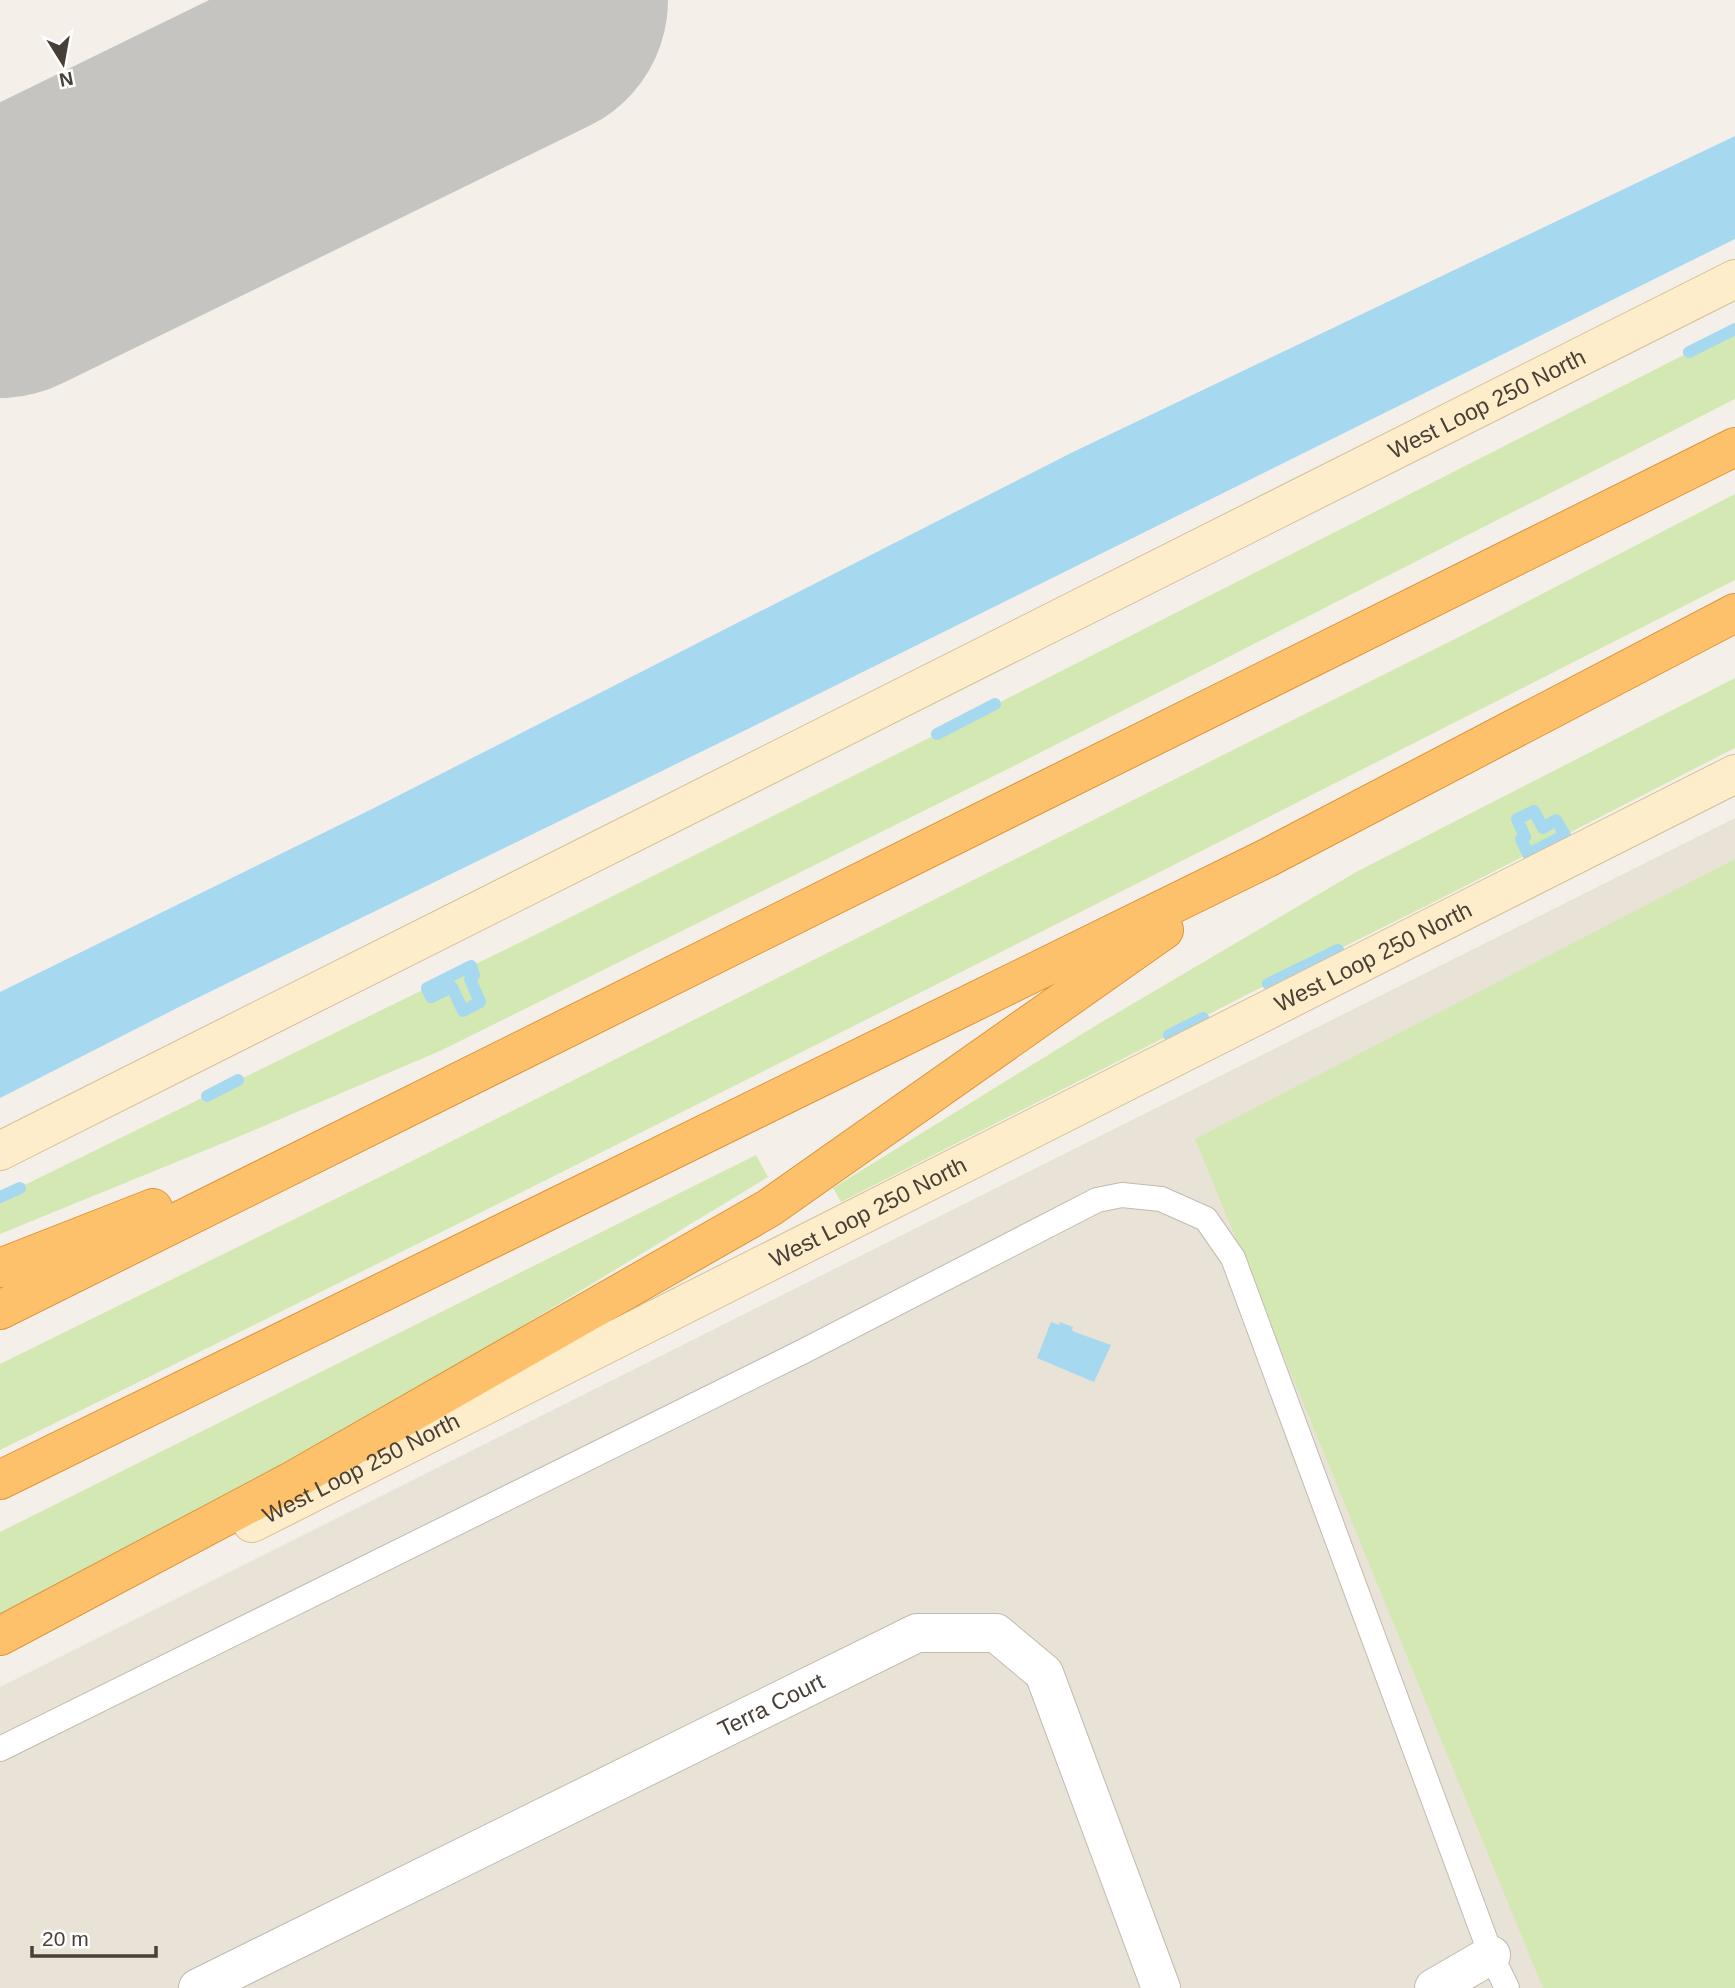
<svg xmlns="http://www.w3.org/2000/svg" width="1735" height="1988" viewBox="0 0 1735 1988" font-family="Helvetica,sans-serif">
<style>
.residential{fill:#e8e2d7}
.green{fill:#d4e8b3}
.water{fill:#a6d8f0}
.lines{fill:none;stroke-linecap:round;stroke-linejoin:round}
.stream{stroke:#a6d8f0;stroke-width:12}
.taxiway{stroke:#c6c4c0;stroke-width:112}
.runway{stroke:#c6c4c0;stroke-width:280}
.lane-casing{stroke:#c3baaf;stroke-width:26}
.street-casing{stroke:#c3baaf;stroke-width:40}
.secondary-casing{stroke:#d4c099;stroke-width:40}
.highway-casing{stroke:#dd953b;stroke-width:40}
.lane{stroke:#fff;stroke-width:24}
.street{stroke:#fff;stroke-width:38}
.secondary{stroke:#feedca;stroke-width:38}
.highway{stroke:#fdc16c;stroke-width:38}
.labels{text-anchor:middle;stroke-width:5;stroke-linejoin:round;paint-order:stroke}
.street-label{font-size:23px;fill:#484037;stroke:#fff}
</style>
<rect width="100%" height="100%" fill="#f4f0e9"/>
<!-- residential -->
<path class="residential" d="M1735,818V1988H0V1687Z"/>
<!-- green -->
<path class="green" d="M1735,329V399L1010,768L440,1051L250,1132L0,1234V1197L545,930L937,734Z
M1735,494V580C1158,874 581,1165 0,1450V1364L392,1171L1461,636Z
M1735,678V748L1428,905L1244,996L1150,1045L841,1202L833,1188L1095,1026L1358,871Z
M1735,859V1988H1543L1195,1139Z
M756,1155L768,1177L338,1438L0,1616V1532Z"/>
<!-- water -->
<path class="water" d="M1735,136V239L758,724L185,1004L0,1098V992L374,808L1073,452Z
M1051,1322L1059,1325L1060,1322L1073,1327L1072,1331L1111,1345L1094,1382L1037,1358Z"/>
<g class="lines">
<!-- stream -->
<path class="stream" d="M1689,352L1735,329
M937,734L995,704
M1534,811L1543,828L1556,820L1565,835L1528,854L1521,839L1525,837L1517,819Z
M471,966L474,975L470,979L480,1002L463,1011L452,987L431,997L427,988Z
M1268,984L1338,950
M1169,1035L1203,1018
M207,1096L238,1080
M0,1197L20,1188"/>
<!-- taxiway -->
<path class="taxiway" d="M520,4L522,0"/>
<!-- runway -->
<path class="runway" d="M0,258L528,0"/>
<defs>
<path id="lane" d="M0,1749L802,1352L1097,1200L1122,1195L1161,1199L1206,1219L1233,1258L1491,1955L1507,1988"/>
<g id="street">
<path id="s1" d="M198,1988L917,1633H996L1044,1673L1161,1988"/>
<path d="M1434,1988L1491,1955"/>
</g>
<g id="secondary">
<path id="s2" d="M0,1151L1735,279"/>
<path id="s3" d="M252,1523L1735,774"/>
</g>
<path id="highway" d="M0,1268L153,1208
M0,1310L1735,447
M0,1480L1267,858L1735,613
M0,1636L290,1482L769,1208L1164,930"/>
</defs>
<!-- lane casing -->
<use href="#lane" class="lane-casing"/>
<!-- street casing -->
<use href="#street" class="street-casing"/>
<!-- secondary casing -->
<use href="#secondary" class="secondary-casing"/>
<!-- highway casing -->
<use href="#highway" class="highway-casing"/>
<!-- lane -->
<use href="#lane" class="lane"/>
<!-- street -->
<use href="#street" class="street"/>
<!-- secondary -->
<use href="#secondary" class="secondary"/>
<!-- highway -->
<use href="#highway" class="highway"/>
</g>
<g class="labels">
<!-- street labels -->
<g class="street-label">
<text dy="8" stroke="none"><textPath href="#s2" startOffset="1664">West Loop 250 North</textPath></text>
<text dy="8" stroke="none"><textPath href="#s3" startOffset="1256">West Loop 250 North</textPath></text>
<text dy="8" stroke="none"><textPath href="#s3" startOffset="690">West Loop 250 North</textPath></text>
<text dy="8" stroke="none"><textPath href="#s3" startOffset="122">West Loop 250 North</textPath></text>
<text dy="8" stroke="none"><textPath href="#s1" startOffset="639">Terra Court</textPath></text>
</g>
</g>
<!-- north arrow -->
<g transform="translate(63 63) rotate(169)" stroke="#ffffff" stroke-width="5" paint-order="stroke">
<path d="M0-5L12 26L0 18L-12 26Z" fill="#484037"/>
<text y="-10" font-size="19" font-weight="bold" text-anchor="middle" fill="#484037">N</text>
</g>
<!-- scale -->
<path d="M32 1946v10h124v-10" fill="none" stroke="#484037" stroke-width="3.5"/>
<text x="42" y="1946" font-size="21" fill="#484037" stroke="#ffffff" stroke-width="5" paint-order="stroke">20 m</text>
</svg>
